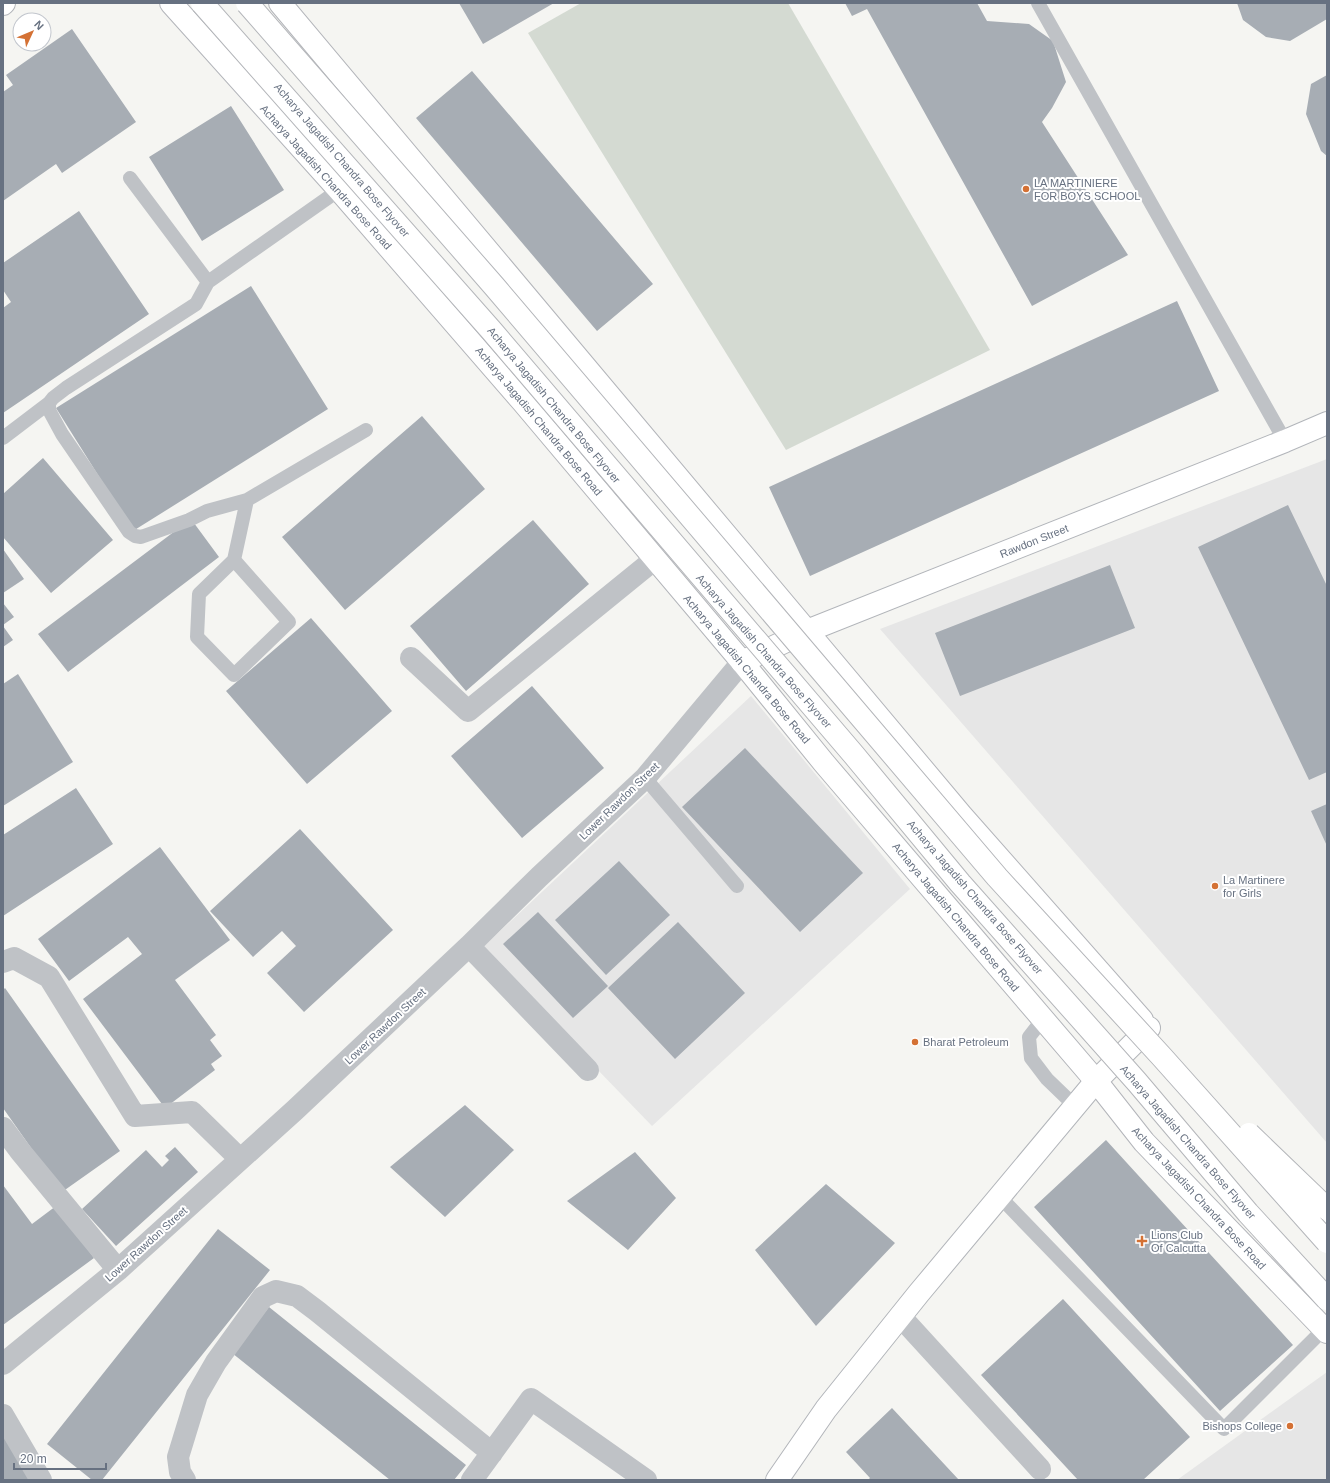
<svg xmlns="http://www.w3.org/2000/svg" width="1330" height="1483" viewBox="0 0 1330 1483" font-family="Helvetica,sans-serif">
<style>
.built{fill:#e6e6e6}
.green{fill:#d4dad2}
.building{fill:#a7adb4}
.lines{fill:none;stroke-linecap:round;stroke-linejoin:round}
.secondary-casing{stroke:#b2b5ba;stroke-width:24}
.primary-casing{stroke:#b3b5ba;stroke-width:24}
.lane{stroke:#bfc2c6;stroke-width:14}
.street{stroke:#bfc2c6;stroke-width:22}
.secondary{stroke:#fff;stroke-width:22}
.primary{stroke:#fff;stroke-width:22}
.highway-bridge-casing{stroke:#b4b6ba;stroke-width:24;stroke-linecap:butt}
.highway-bridge{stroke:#fff;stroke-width:22}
.poi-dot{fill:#d47134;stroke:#fff;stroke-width:1.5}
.labels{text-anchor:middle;stroke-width:4;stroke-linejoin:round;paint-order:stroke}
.street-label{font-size:11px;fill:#677181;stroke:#fff}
.poi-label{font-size:11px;fill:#677181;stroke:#fff;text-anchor:start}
</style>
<rect width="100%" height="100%" fill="#f5f5f2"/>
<!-- built -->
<path class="built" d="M1327,459V1143L880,629Z
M751,696L910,889L652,1126L481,949Z
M1327,1372V1480H1177Z"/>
<!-- green -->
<path class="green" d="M581,3H788L990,350L786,450L528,33Z"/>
<!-- building -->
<path class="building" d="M459,3H554L483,44Z
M845,3H977L987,21L1029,24L1053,41L1066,82L1052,108L1042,122L1128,255L1032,306L867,9L852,16Z
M1237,3H1327V19L1290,41L1266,37L1243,20Z
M72,29L136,122L62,173L56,164L3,201V92L13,85L6,75Z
M472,71L653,284L597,331L416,118Z
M1327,75V156L1321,151L1306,114L1311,84Z
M231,106L284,190L202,241L149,157Z
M79,211L149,314L3,413V308L11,302L3,290V263Z
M251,286L328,409L133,531L56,408Z
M1177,301L1219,391L810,576L769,487Z
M422,416L485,489L345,610L282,537Z
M43,458L113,540L51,593L3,537V494Z
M1288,505L1327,586V772L1309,780L1198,547Z
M191,519L219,557L68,672L38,634Z
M533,520L589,584L466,691L410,626Z
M3,549L24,579L3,593Z
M1110,565L1135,628L960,696L935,633Z
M3,603L14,617L3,625Z
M311,618L392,711L307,784L226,691Z
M3,626L13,640L3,647Z
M18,674L73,762L3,806V684Z
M532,686L604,768L522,838L451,756Z
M745,748L863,873L800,932L682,807Z
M76,788L113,844L3,916V835Z
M1327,804V846L1311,811Z
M300,829L393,930L304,1012L267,973L296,946L282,931L253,957L210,911Z
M160,847L230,940L175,980L216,1035L210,1040L222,1056L211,1064L215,1070L165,1108L83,999L142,954L128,937L69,981L38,939Z
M619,861L670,915L606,975L555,920Z
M538,912L608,986L573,1018L503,944Z
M678,922L745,993L675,1059L608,988Z
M5,988L120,1151L62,1192L3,1108V990Z
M465,1105L514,1150L445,1217L390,1167Z
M1106,1140L1293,1345L1220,1411L1034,1207Z
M175,1147L198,1172L116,1246L82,1209L146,1150L162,1167L169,1160L165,1156Z
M635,1152L676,1198L628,1250L567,1201Z
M826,1184L895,1243L816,1326L755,1250Z
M3,1185L32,1224L56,1206L94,1258L3,1325Z
M218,1229L270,1270L102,1480H92L47,1444Z
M1063,1299L1190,1437L1143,1480H1078L981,1375Z
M269,1307L466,1465L454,1480H390L232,1353Z
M892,1408L959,1480H868L870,1478L846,1452Z
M3,1432L30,1480H3Z"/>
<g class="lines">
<defs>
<path id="secondary" d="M3,4L4,3
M742,662L807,631L1285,441L1327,423
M777,1480L826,1409L919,1293L1096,1081L1149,1028"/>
<path id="primary" d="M171,3L339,190L522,401L742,662L824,763L1096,1081L1144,1142L1327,1332
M280,3L962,816L1142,1020
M1300,1196L1327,1224"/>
</defs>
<!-- secondary casing -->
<use href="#secondary" class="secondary-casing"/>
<!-- primary casing -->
<use href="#primary" class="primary-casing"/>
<!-- lane -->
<path class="lane" d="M1038,3L1285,441
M130,178L208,282L339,190
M208,282L196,304L66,388L53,398L49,403V410L62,434L129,532L135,536L141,537L189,520L207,511L247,500
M3,438L49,403
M234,560L199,594L197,637L234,675L289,622L234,560L247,500L366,430
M645,778L737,886
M1043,1019L1029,1037L1031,1058L1047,1079L1075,1106
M1000,1197L1224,1429L1324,1329"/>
<!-- street -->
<path class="street" d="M411,658L468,711L655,559
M469,946L588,1070
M3,962L14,958L49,977L135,1116L192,1112L240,1159
M3,1128L20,1151L118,1270
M900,1316L1040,1469
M3,1364L118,1270L295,1110L469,946L539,877L645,778L742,662
M3,1415L41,1480
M185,1480L180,1472L178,1457L197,1395L216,1362L263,1297L276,1291L297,1296L317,1311L492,1453
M472,1480L531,1399L646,1480"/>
<!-- secondary -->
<use href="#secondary" class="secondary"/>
<!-- primary -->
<use href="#primary" class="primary"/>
<defs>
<path id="highway-bridge" d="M202,3L491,330L854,755L960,883L1137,1082L1248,1213L1327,1299
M247,3L494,286L997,877L1162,1057L1327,1242
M1249,1134L1327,1209"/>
</defs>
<!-- highway-bridge casing -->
<use href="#highway-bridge" class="highway-bridge-casing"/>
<!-- highway-bridge -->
<use href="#highway-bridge" class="highway-bridge"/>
</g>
<!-- markers -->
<g class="poi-dot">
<circle cx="1026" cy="189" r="4"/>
<circle cx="1215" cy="886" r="4"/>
<circle cx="915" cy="1042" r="4"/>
<path d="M1140 1235h4v4h4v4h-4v4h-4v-4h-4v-4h4z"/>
<circle cx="1290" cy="1426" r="4"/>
</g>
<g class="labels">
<!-- street labels -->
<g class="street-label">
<text transform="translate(342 160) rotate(49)" y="4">Acharya Jagadish Chandra Bose Flyover</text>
<text transform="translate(326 177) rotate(48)" y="4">Acharya Jagadish Chandra Bose Road</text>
<text transform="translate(554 405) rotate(50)" y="4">Acharya Jagadish Chandra Bose Flyover</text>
<text transform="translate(539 421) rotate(50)" y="4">Acharya Jagadish Chandra Bose Road</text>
<text transform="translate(1034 541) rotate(-22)" y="4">Rawdon Street</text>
<text transform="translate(764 651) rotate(49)" y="4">Acharya Jagadish Chandra Bose Flyover</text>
<text transform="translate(747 669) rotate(50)" y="4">Acharya Jagadish Chandra Bose Road</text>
<text transform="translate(619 801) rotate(-44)" y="4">Lower Rawdon Street</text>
<text transform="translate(975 897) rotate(49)" y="4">Acharya Jagadish Chandra Bose Flyover</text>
<text transform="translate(956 917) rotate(50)" y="4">Acharya Jagadish Chandra Bose Road</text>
<text transform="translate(385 1026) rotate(-43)" y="4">Lower Rawdon Street</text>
<text transform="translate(1188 1142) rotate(49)" y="4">Acharya Jagadish Chandra Bose Flyover</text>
<text transform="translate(1199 1198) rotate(47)" y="4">Acharya Jagadish Chandra Bose Road</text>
<text transform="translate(146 1244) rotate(-42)" y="4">Lower Rawdon Street</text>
</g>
<!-- poi labels -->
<g class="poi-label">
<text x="1034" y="187">LA MARTINIERE<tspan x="1034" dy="13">FOR BOYS SCHOOL</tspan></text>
<text x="1223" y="884">La Martinere<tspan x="1223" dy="13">for Girls</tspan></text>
<text x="923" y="1046">Bharat Petroleum</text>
<text x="1151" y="1239">Lions Club<tspan x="1151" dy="13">Of Calcutta</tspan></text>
<text x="1282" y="1430" text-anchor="end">Bishops College</text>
</g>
</g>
<!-- border -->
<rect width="1330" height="1483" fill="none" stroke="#677181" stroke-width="8"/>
<!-- north arrow -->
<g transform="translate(32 32) rotate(46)"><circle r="19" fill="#ffffff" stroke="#c2c6cd"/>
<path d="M0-3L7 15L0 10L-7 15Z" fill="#d47134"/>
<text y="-6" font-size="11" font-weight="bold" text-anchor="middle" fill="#677181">N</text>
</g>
<!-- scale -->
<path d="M14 1463v6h92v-6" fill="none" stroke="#677181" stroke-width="2"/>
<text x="20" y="1463" font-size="12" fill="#677181" stroke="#ffffff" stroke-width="3" paint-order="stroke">20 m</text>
</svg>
